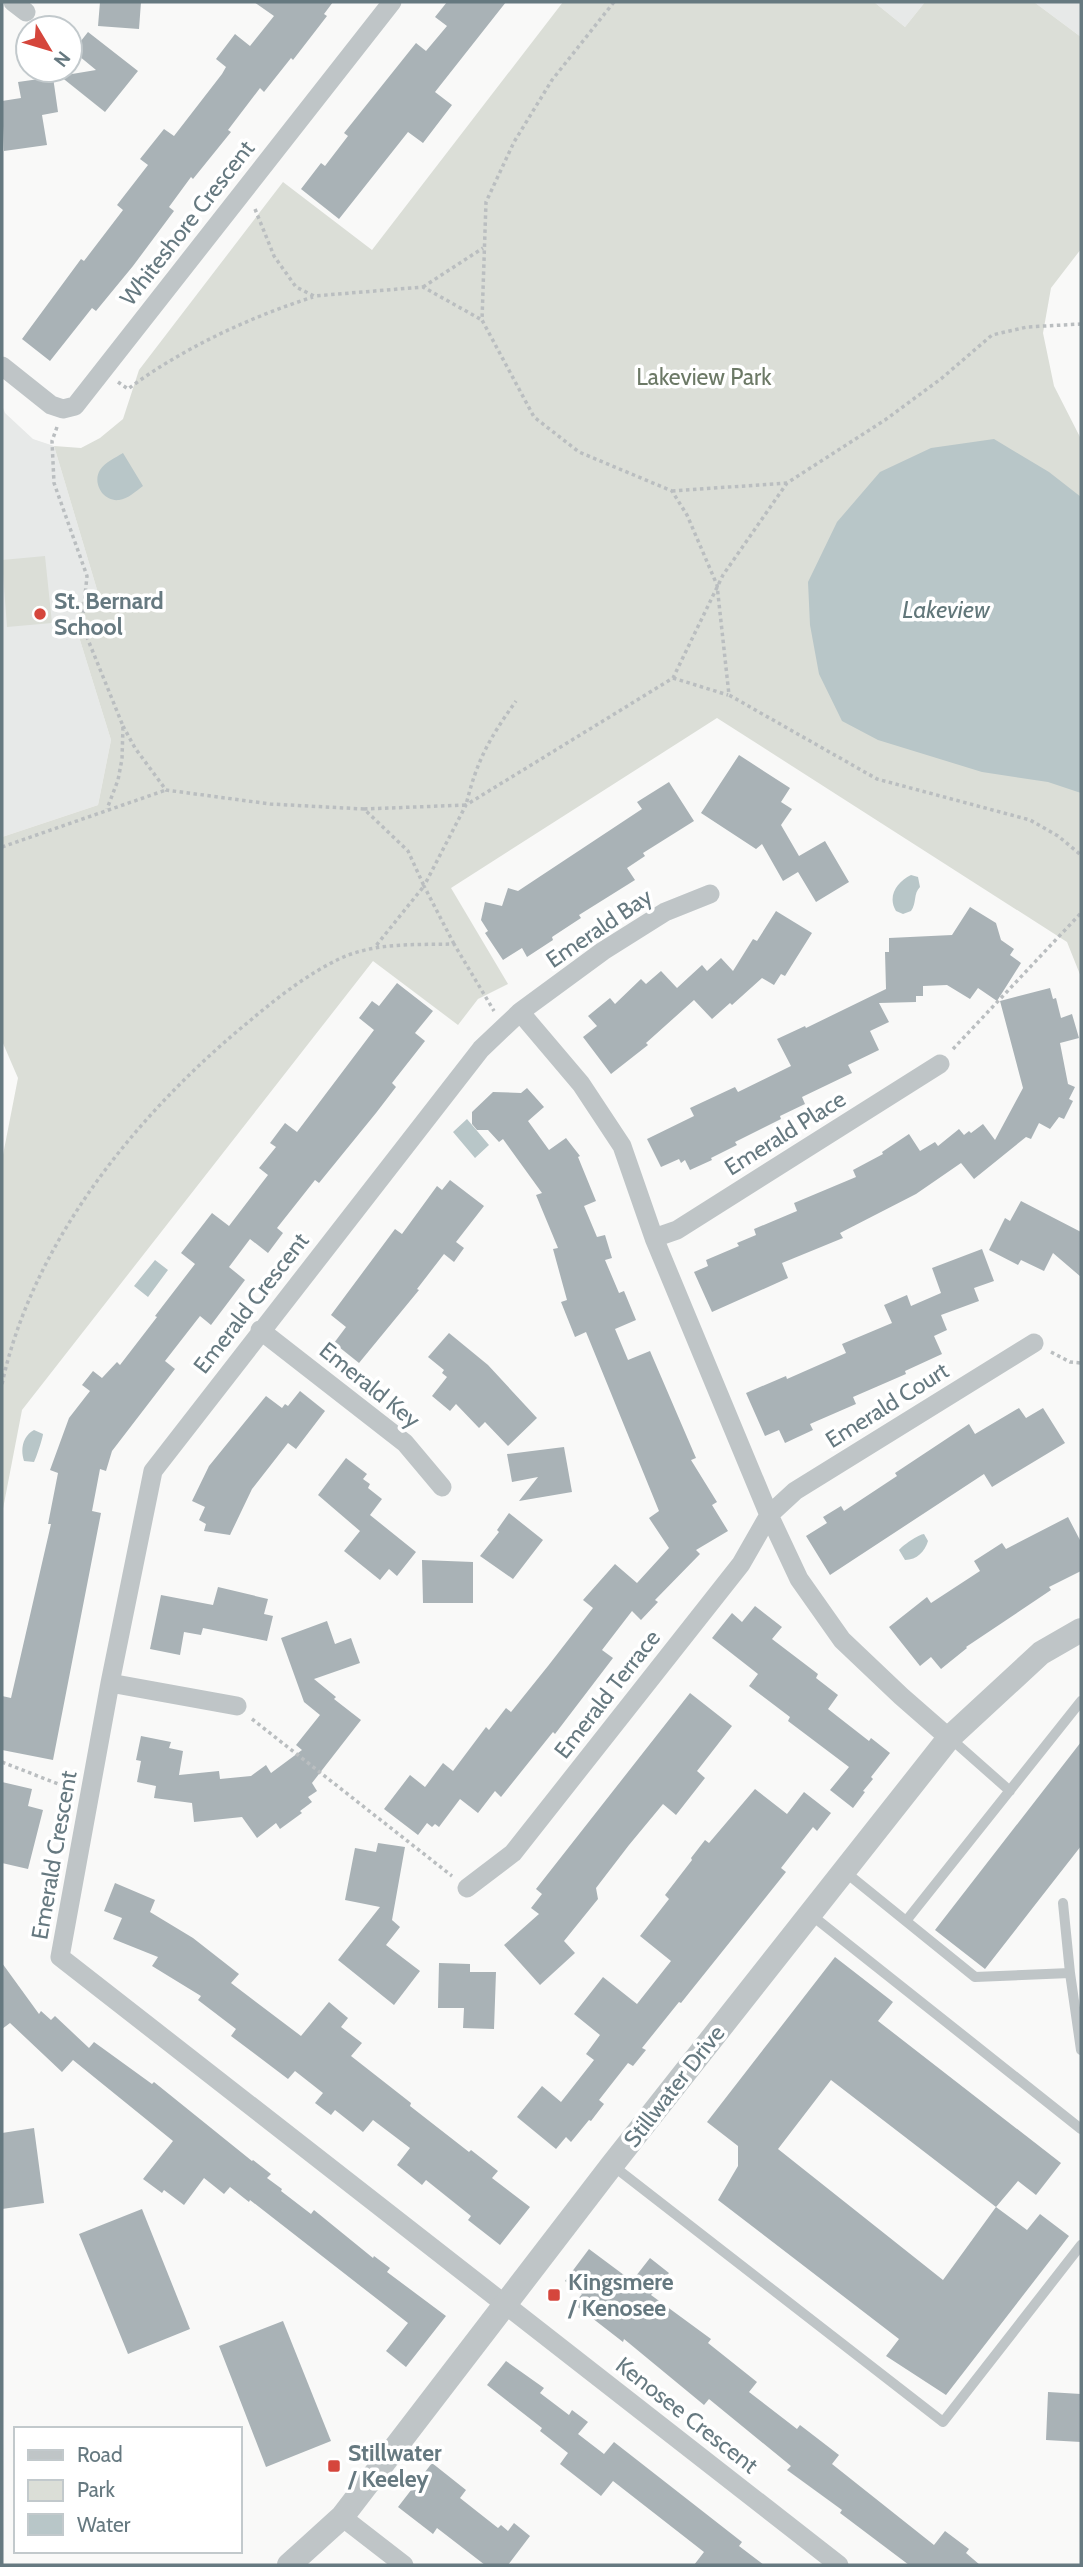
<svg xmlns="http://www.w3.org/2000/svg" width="1083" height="2567" viewBox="0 0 1083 2567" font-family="Cabin,sans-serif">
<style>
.built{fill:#e7e9e8}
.green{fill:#dbded7}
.water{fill:#b8c6c8}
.building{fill:#a9b2b6;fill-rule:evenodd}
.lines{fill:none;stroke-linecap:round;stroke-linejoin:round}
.path{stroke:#babec0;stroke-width:3.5;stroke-dasharray:3.5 3.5;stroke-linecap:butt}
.service{stroke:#bfc5c7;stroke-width:10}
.minor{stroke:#bfc5c7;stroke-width:19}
.tertiary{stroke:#bfc5c7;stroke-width:24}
.poi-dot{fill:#d5463c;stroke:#fff;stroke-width:2.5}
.labels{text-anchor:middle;stroke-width:7;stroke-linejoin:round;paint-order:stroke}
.street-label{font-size:23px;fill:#667980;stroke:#fff}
.park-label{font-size:23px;fill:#6c7966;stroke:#fff}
.poi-label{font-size:23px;font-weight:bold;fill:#667980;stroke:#fff;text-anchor:start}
.water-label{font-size:24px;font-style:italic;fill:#62777a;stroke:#fff}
</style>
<rect width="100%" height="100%" fill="#f9f9f8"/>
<!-- built -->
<path class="built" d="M874,2H925L905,27Z
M1034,2H1081V37Z
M2,405L5,413L33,439L54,446L98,593L75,624L111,740L98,805L2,837Z"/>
<!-- green -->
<path class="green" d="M563,2H874L905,27L925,2H1034L1081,37V249L1051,288L1043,333L1054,386L1081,439V977L1067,942L717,718L451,888L508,984L478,999L458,1025L373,961L22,1410L2,1514V1160L18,1078L2,1041V837L98,805L111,740L75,624L80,603L98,593L54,446L81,448L100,438L123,419L139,370L283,182L372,250Z
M45,556L52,623L7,627L2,560Z"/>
<!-- water -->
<path class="water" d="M994,439L1049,472L1081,497V793L1048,782L982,772L878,740L842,721L819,674L810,625L808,582L837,522L880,472L931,448Z
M123,453L143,486C136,491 128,499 119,500C103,502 92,483 100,470C105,462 115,458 123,453Z
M911,875L918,877L920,887C913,894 917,903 911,911L903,914L896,911C887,896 897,882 911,875Z
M467,1119L489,1145L475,1158L453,1132Z
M155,1260L168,1270L148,1297L134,1286Z
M34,1430L43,1434C43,1437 36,1459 34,1462L24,1461C20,1449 23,1436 34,1430Z
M924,1534L928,1541C925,1551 917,1560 905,1560L899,1550C902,1546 919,1534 924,1534Z"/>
<!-- building -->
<path class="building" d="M100,2H141L139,29L98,26Z
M254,2H333L324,14L327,16L293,60L291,58L264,92L260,88L228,130L231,132L193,179L191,177L169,207L174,211L133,266L96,311L92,308L50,361L22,339L81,259L84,261L123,210L117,205L148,165L140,159L164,129L174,136L222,74L226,67L216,59L235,34L250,46L274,16Z
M447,2H506L435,92L452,105L423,143L408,132L339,219L301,189L321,163L325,166L348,136L344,133L416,43L426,51L447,26L435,17Z
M88,32L138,71L105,112L60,76L96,70L73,51Z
M53,77L58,112L42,115L47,145L4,151L2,101L21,98L18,82Z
M739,755L790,788L781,802L792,809L781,825L799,856L825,841L849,882L816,902L798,872L783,881L762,844L756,849L701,813Z
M669,782L694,821L643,853L645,856L627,868L635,880L579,915L581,918L552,937L553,940L527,957L522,948L503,960L485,933L488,931L481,920L485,902L502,906L508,888L518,891L642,809L637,802Z
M970,907L996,923L1001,940L1014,949L1010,955L1021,963L997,1001L978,988L970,999L947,985L923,986V996H916V1002L879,1003L889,1022L870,1031L879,1050L848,1065L852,1073L802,1097L805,1104L780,1116L781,1119L735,1142L737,1145L711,1158L712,1160L690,1170L685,1160L681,1163L679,1159L661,1167L647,1139L694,1116L690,1108L735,1087L738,1092L791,1066L777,1039L805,1026L806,1028L886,989L885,952H889V938L952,935Z
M776,911L812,933L785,976L781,974L774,985L762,978L732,1005L730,1003L712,1019L694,1000L646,1043L648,1045L611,1074L583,1037L597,1026L588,1016L610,998L615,1004L641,979L646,984L661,971L677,988L702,965L707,971L721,958L733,971L753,939L757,941Z
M397,983L433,1011L415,1033L425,1041L392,1083L396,1087L376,1113L319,1183L315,1180L277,1228L283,1233L268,1253L250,1239L229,1267L245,1280L211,1325L200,1316L165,1361L175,1369L112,1451L106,1471L100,1469L92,1511L101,1513L53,1760L2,1750V1696L11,1698L51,1524H48L58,1473L50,1470L69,1418L90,1391L82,1385L93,1371L102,1378L117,1362L120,1365L157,1317L155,1316L195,1264L181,1253L212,1213L229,1226L268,1175L259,1168L276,1147L270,1143L285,1123L297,1132L374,1030L359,1018L372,1001L379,1006Z
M1050,988L1053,999L1056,998L1061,1018L1072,1014L1079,1038L1060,1043L1068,1084L1075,1087L1069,1099L1073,1101L1064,1119L1059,1117L1050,1129L1039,1123L1031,1139L1026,1137L974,1179L961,1163L916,1194L840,1233L843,1238L782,1263L788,1278L712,1312L694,1272L708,1266L706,1260L739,1246L737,1243L756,1235L754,1229L797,1211L794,1203L856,1177L853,1170L883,1154L882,1152L909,1134L920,1151L935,1142L938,1146L959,1129L964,1135L969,1131L971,1133L983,1124L995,1140L1023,1088L1000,1001Z
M527,1088L544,1107L528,1121L549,1150L566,1138L580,1156L578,1157L596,1201L584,1206L597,1237L605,1235L612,1258L605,1260L619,1293L624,1291L636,1320L615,1329L628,1360L650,1351L696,1458L691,1460L717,1502L712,1505L728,1531L696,1550L700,1554L655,1600L658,1602L641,1620L632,1611L602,1650L613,1658L555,1734L553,1732L501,1797L495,1791L478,1813L460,1799L439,1827L435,1824L432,1827L427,1823L418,1835L384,1809L410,1775L425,1787L443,1763L453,1771L486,1727L489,1730L506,1708L511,1712L548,1666L593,1608L583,1600L615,1564L637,1583L669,1548L649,1518L659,1511L586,1332L575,1337L561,1302L567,1300L553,1249L558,1248L536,1195L542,1193L503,1139L499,1142L488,1130H477L472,1124V1112L493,1092L521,1093Z
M450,1180L484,1206L456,1242L464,1248L454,1262L444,1254L417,1289L419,1290L359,1363L334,1343L346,1327L331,1315L395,1229L402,1234L437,1186L442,1190Z
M1021,1201L1081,1232V1277L1053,1253L1044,1271L1021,1260L1018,1265L989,1250L1005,1218L1010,1221Z
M982,1249L994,1281L974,1288L979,1301L941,1315L947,1330L934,1336L942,1354L905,1371L906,1374L853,1397L856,1404L810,1424L813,1430L785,1443L779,1430L765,1436L746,1393L786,1376L787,1379L846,1353L842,1344L892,1323L884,1305L907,1295L911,1306L941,1293L932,1268Z
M449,1333L488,1365L537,1418L508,1446L485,1422L479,1428L456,1404L450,1411L432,1396L447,1377L442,1373L444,1370L428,1357Z
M300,1391L325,1411L296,1449L288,1443L252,1489L230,1535L204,1531L206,1524L199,1520L205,1507L192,1501L209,1466L266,1396L282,1408L285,1404L288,1406Z
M1019,1408L1026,1418L1043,1408L1065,1443L992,1487L984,1474L830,1575L806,1536L827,1523L823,1517L841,1506L844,1511L897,1476L895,1473L969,1424L975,1434Z
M564,1447L572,1492L519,1501L538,1477L512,1482L507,1454Z
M346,1458L367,1474L363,1479L370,1484L368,1488L382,1499L370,1515L416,1552L397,1576L389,1569L380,1580L344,1551L360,1531L318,1495Z
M509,1513L543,1540L513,1579L480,1556L499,1532L497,1530Z
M1068,1517L1081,1542V1571L1049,1587L1051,1590L966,1647L967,1648L941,1669L931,1657L920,1666L889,1627L927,1597L931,1603L980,1571L974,1561L1002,1543L1006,1549Z
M422,1560L473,1562V1603H423Z
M218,1587L268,1599L264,1614L273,1616L267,1641L203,1628L201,1635L184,1632L180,1655L150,1649L161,1595L213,1605Z
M755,1606L782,1627L772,1639L818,1674L816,1678L838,1695L828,1709L869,1741L871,1738L890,1753L871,1777L873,1779L863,1791L865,1792L853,1808L830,1790L849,1767L788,1721L790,1717L749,1686L758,1674L712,1638L732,1613L742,1622Z
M327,1621L335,1644L351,1638L360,1663L314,1679L336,1697L334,1699L361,1720L312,1783L317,1791L308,1797L312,1802L300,1811L302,1813L280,1829L276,1823L257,1838L242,1817L194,1822L192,1803L154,1798L156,1786L137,1782L141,1761L136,1760L141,1736L171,1742L169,1748L183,1751L179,1775L219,1771L220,1779L251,1776L266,1765L271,1773L302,1750L296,1745L320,1715L304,1702L281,1638Z
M690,1693L732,1726L697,1771L705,1778L676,1815L663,1804L629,1845L596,1888L598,1899L564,1941L575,1953L540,1985L504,1945L539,1914L531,1908L542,1894L536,1889Z
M1081,1742V1846L985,1969L935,1930Z
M2,1782L32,1789L28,1806L43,1810L28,1869L2,1863Z
M755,1789L787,1814L804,1792L831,1813L817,1831L813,1827L781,1868L786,1872L681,2003L679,2002L642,2048L646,2050L633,2066L628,2063L599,2100L604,2104L591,2121L589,2120L571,2142L566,2137L556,2149L517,2117L542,2086L561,2102L594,2060L586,2054L600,2035L574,2014L603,1977L637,2004L671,1961L640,1936L669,1899L665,1895L692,1860L691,1858L705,1840L709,1843Z
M378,1843L405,1847L392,1920L400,1927L386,1945L420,1971L394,2005L338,1960L380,1907L345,1900L355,1848L376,1852Z
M115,1883L155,1900L150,1912L193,1938L239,1974L231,1983L301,2036L329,2002L348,2018L341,2027L362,2043L351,2056L411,2103L410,2106L469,2152L471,2150L498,2171L492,2178L530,2207L500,2245L468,2220L471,2216L426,2180L422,2185L397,2165L410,2148L373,2120L363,2132L335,2110L331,2115L315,2103L323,2093L295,2071L288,2079L231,2036L236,2029L198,2000L201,1996L152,1966L158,1957L113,1939L122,1918L104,1911Z
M835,1957L893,2002L878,2021L1061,2163L1036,2195L1018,2181L996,2207L1027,2230L1040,2214L1069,2236L946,2395L886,2356L899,2339L718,2200L738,2166V2146L707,2122ZM831,2080L996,2207L943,2280L778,2149Z
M2,1963L39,2014L41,2011L51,2020L55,2016L89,2048L94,2042L152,2084L154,2082L252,2161L253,2160L271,2174L267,2178L282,2189L281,2191L311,2214L314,2210L373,2258L374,2256L390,2268L387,2272L446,2316L406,2367L386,2351L408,2323L250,2200L249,2202L230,2187L224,2194L204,2178L184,2205L164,2190L162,2193L143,2179L173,2141L73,2060L62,2072L10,2023L2,2029Z
M439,1963L470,1964V1972H496L494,2029L463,2028L464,2008H438Z
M34,2128L44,2203L2,2209V2133Z
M142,2209L190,2329L128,2354L79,2234Z
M589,2249L632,2281L650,2258L669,2273L651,2295L711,2339L708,2343L757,2382L749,2392L797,2429L800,2425L839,2455L832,2464L934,2545L945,2531L969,2549L966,2553L980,2565H909L840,2513L842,2510L787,2470L791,2466L709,2399L704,2405L624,2339L623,2342L574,2304L582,2294L565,2281Z
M283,2321L331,2441L266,2467L219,2346Z
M506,2361L544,2388L540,2393L569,2415L572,2410L588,2422L578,2434L604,2454L614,2442L742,2542L739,2546L764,2565H694L704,2552L613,2481L601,2496L560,2464L568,2453L540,2431L542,2428L487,2385Z
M1048,2392L1081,2394V2442L1046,2440Z
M432,2463L466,2490L460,2498L498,2528L501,2525L508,2531L514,2523L530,2536L508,2565H485L437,2528L433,2534L398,2507Z"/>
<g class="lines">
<!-- path -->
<path class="path" d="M614,2L552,80L514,142L486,202L482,320L534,417L579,452L672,491L687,515L717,585L729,695L877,779L1030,820L1058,836L1081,855
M255,209L274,256L296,287L314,296L423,287L482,320
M423,287L483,248
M118,382L128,389C181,349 250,317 313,297
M57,427L52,441L54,483L87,576L82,625L123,726L122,759L118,780L107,809
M672,491L787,483
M673,678L728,695
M123,726L135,748L166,790L270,804L364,809L408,851L424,886L375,947
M364,809L466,805C477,760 489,739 516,701
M2,847L166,790
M454,944L424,886L466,805L673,678L723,575L787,483L885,420L942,378L992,335L1027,327L1081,324
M953,1049L1081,913
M1051,1352L1070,1362L1081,1363
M2,1384C33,1240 140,1110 252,1019C278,997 308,974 339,959C375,942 415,945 454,944L494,1011
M252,1719L452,1876
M2,1762L71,1789"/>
<!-- service -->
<path class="service" d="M950,1738L1010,1791
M844,1871L975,1977L1070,1973L1081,2050
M1063,1903L1070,1973
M810,1914L1081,2129
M906,1921L1081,1701
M612,2165L943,2422L1081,2245"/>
<!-- minor -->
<path class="minor" d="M13,2L26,12
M2,366L51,405L63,409L75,406L392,2
M520,1012L603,951L665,912L710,894
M654,1238L677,1230L940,1064
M260,1330L405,1443L442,1487
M110,1683L237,1706
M467,1888L513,1853L741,1564L769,1515L795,1491L1034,1343
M342,2517L404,2565
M839,2565L60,1957L110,1683L153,1471L481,1049L520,1012L581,1084L622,1146L654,1238L769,1515L799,1579L842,1640L901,1696L949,1738"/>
<!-- tertiary -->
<path class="tertiary" d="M289,2565L342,2517L612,2165L949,1738L1041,1653L1081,1630"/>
</g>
<!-- markers -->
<g class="poi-dot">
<circle cx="40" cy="614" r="7"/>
<rect x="547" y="2288" width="14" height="14" rx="3.5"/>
<rect x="327" y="2459" width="14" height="14" rx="3.5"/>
</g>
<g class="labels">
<!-- street labels -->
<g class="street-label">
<text transform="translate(187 223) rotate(-52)" y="8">Whiteshore Crescent</text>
<text transform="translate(599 928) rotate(-34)" y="8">Emerald Bay</text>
<text transform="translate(785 1133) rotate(-32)" y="8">Emerald Place</text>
<text transform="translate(251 1303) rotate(-52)" y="8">Emerald Crescent</text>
<text transform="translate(370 1385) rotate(39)" y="8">Emerald Key</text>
<text transform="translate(887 1405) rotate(-32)" y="8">Emerald Court</text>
<text transform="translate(607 1694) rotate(-52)" y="8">Emerald Terrace</text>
<text transform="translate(54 1855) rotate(-80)" y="8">Emerald Crescent</text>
<text transform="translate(674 2086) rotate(-52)" y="8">Stillwater Drive</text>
<text transform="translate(687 2415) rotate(38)" y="8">Kenosee Crescent</text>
</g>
<!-- park labels -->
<g class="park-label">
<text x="704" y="385">Lakeview Park</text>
</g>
<!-- poi labels -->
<g class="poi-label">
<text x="54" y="609">St. Bernard<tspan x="54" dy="26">School</tspan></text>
<text x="568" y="2290">Kingsmere<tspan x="568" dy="26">/ Kenosee</tspan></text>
<text x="348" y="2461">Stillwater<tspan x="348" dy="26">/ Keeley</tspan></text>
</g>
<!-- water labels -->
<g class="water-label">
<text x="946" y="618">Lakeview</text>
</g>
</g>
<!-- border -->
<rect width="1083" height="2567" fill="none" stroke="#667980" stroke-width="7"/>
<!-- legend -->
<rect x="14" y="2427" width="228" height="126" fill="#ffffff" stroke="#c2c9cc" stroke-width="2"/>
<rect x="28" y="2450" width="35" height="10" fill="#bfc5c7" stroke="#c2c9cc" stroke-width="2"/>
<text x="77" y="2462" font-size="21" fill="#667980">Road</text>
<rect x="28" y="2480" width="35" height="21" fill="#dbded7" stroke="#c2c9cc" stroke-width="2"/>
<text x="77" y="2497" font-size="21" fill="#667980">Park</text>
<rect x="28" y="2514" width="35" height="21" fill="#b8c6c8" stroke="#c2c9cc" stroke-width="2"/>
<text x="77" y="2532" font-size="21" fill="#667980">Water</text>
<!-- north arrow -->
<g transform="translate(49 49) rotate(128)"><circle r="33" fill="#ffffff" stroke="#c2c9cc" stroke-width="2"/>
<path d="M0-5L12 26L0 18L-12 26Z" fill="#d5463c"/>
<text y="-10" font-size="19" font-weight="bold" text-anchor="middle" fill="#667980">N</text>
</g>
</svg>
